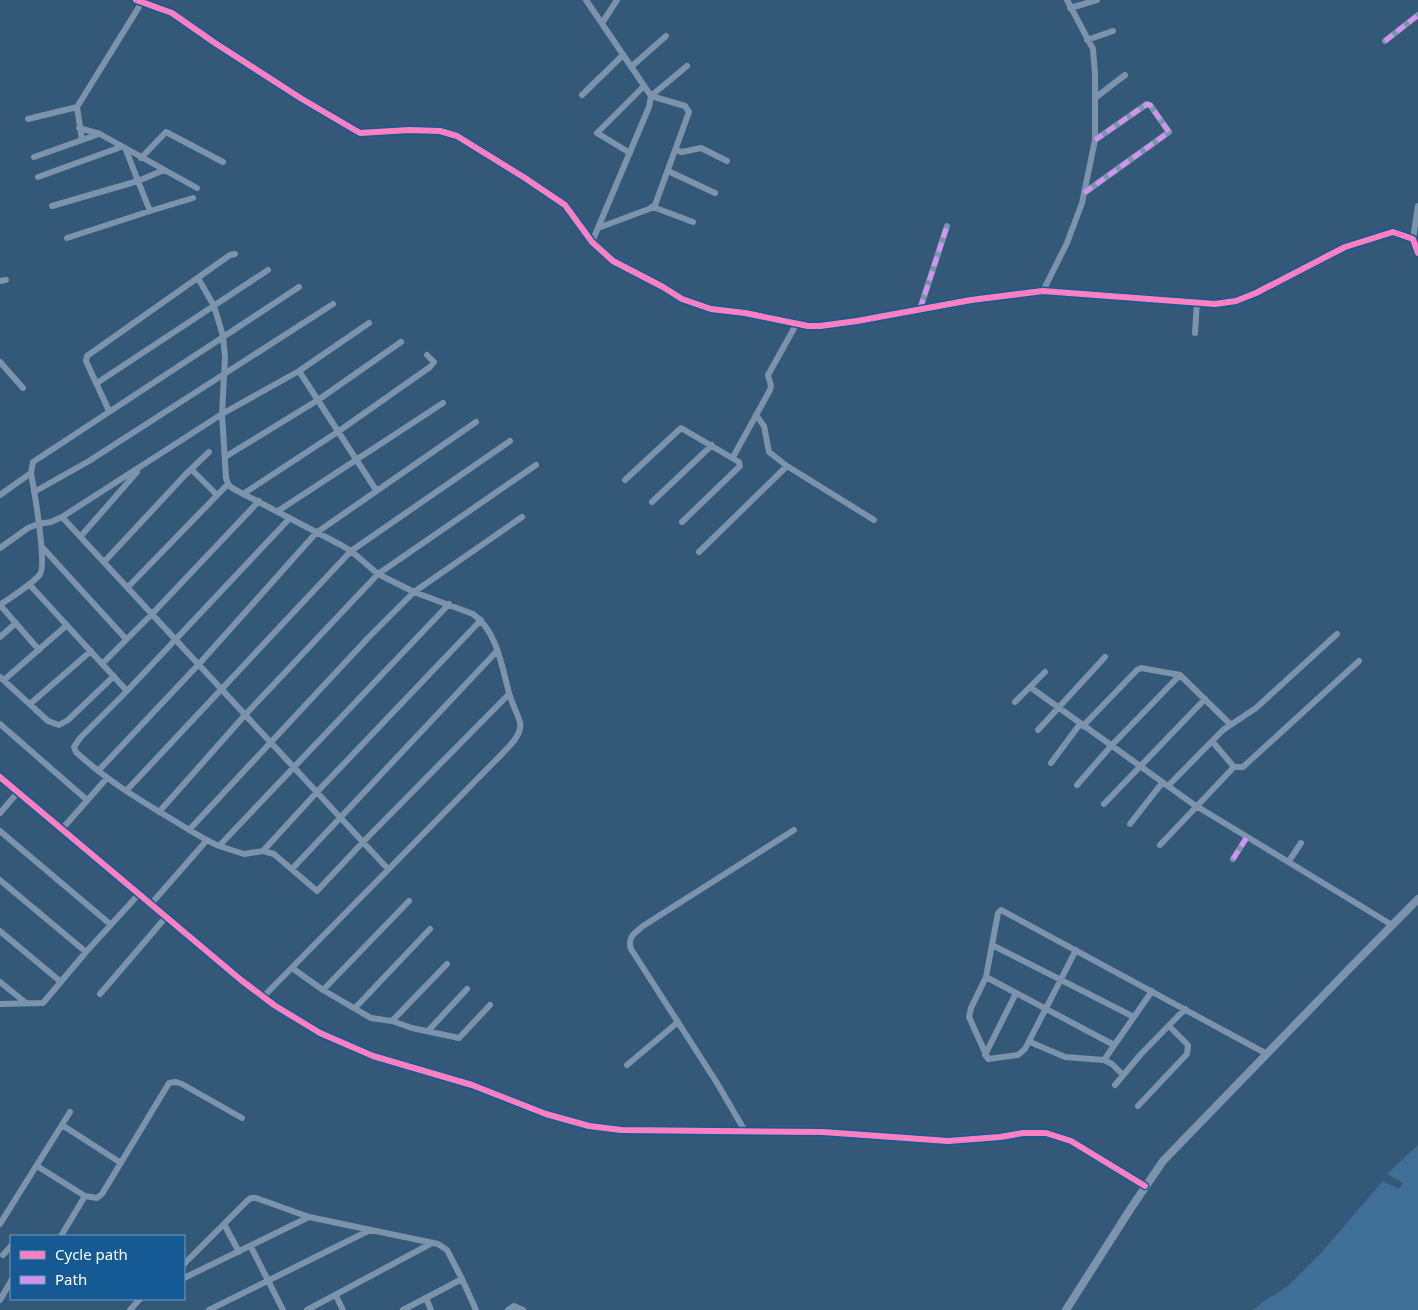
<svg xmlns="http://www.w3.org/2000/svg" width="1418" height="1310" viewBox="0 0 1418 1310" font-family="'Noto Sans',sans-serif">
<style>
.water{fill:#3f6e97}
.pier{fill:#335878}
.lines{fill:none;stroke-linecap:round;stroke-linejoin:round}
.minor{stroke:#7c94ab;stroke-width:6}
.tertiary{stroke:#7c94ab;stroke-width:8}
.quiet{stroke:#d193ec;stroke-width:5;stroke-dasharray:10 5;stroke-linecap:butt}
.cycleway-casing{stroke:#165a95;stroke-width:9}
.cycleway{stroke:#ff80c0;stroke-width:6}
</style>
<rect width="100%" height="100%" fill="#335878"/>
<!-- water -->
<path class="water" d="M1418,1145V1310H1253L1263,1302L1288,1286L1320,1254L1383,1181L1387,1174Z"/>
<!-- pier -->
<path class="pier" d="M1387,1174L1403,1183L1399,1189L1383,1181Z"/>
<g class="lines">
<!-- minor -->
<path class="minor" d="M136,0L172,13L215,43L302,99L360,133L409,130L440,131L457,136L525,178L565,205L592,242L613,261L663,287L682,299L711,309L745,313L808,326H820L857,321L971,300L1043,291L1215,304L1236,301L1256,293L1345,247L1393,232L1413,239L1418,253
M586,0L651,96L649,107L592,242
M1070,8L1097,0
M602,23L617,0
M1087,40L1113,31
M1385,41L1418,15
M631,67L666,36
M582,95L623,55
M1095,98L1125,75
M28,119L77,107L142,2
M79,128L100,134L197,188
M82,140L99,134
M126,150L138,181L164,170
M675,150L682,152L701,148L727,161
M630,153L597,133L644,86
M34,157L82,140L77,107
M141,158L166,132L223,162
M668,171L715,193
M38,177L121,147
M1084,193L1169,132L1150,105L1147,104L1095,140
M52,206L138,181L150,211L193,198
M653,207L693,222
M598,228L649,209L655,205L689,112L685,106L651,96L687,66
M67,238L150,211
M1413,239L1418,206
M198,278L214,306L223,336L225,357L222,414L226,478L228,484L232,488L341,545L351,551L378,574L414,592L522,517
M0,281L6,280
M1043,291L1067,243L1082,203L1095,140V74L1093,49L1067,0
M920,309L947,226
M1195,333L1197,302
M0,362L23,388
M299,371L376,490
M97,383L268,270
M109,411L86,361L87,356L230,255L235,254
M756,415L764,426L769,452L787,466L874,520
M225,457L318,400L401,342
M733,457L770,390L771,386L768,375L797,323
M191,469L217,495
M625,480L681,428L739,462L740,466L682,522
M34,492L89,461L333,304
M243,494L339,431L430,367L434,362L427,355
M0,495L31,473
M652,502L712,445
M278,511L443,403
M62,517L388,869
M290,518L127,691L80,738L74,747L76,752C104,778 136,798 168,817C185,827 201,838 219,846L449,604
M81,536L137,472
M42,547L126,639
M0,548L28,528L38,524L51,522L62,517L222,414L299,371L369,323
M699,552L787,466
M104,562L186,474L209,452
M29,584L127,691
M128,587L228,484
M0,605C10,598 34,583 40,574C47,565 34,489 31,473L33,462L299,287
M0,605L39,650
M0,637L16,623
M102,664L152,614L259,501
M0,677L48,721L59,725L68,720L114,676
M4,680L67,625
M1030,687L1193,804L1392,925
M1015,702L1045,672
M30,704L91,651
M0,724L87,800
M1083,726L1137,670L1141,668L1180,675L1230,724
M1038,730L1105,657
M1212,741L1234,767
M1051,763L1080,724
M98,771L199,664L316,533L476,422
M0,777L241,980L274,1005L320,1033L373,1056L472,1085L546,1114L589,1126L621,1130L823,1132L948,1141L1000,1137L1023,1133H1046L1071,1141L1145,1186
M1077,785L1111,746L1180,675
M1168,786L1223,730L1256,708L1337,634
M126,791L351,551L510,441
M1104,804L1205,699
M159,812L245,715L378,574L536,465
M0,813L18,792
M1130,824L1162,783
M62,829L107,778
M189,830L368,638L414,592L473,614C497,631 502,667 509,693C512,703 517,713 520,722C523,736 505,750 496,760L263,997
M0,831L110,924
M1160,845L1234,767H1243L1359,661
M219,846L244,854L263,851L274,854L317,891L364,841L509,694
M263,851L317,792L481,620
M1233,859L1247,837
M1289,861L1301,843
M292,869L497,651
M0,880L86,952
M151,904L207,840
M0,931L61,982
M992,945L1134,1017
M1076,950L1025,1049L1018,1055L988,1059L969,1017L971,1008L986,977L998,913L1001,910L1267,1054
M292,968L323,990L371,1018L392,1021L412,1028L459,1038L490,1005
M986,977L1114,1045
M0,982L26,1003
M323,990L409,901
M100,994L166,917
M0,1004L43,1003L86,952L139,894
M355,1008L430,929
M392,1021L447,964
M428,1031L467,989
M1030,1042L1065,1057L1104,1060L1152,991
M985,1055L1016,993
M1104,1060L1112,1064L1123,1075
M627,1065L678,1022
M1115,1085L1141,1054L1185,1009
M1138,1106L1187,1054L1188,1045L1169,1026
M62,1125L121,1163
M745,1131L717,1083L631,949C627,937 635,933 643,926L794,830
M37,1166L85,1196L61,1236
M85,1196L97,1198L102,1194L169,1083L176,1082L182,1084L242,1118
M0,1224L70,1112
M224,1224L239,1252
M251,1247L283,1310
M3,1255L11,1246
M184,1264L247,1201L251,1198H256L309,1217L438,1244L447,1250L462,1279L403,1310
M184,1278L309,1217
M462,1279L476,1310
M336,1296L343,1310
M426,1298L431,1310
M0,1300L11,1281
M130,1310L140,1299
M209,1310L370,1230
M307,1310L432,1243
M508,1310L514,1306L523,1310"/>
<!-- tertiary -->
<path class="tertiary" d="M1066,1310L1131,1208L1163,1161L1348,970L1418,899"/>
<!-- quiet -->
<path class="quiet" d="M1385,41L1418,15
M1084,193L1169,132L1150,105L1147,104L1095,140
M920,309L947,226
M1233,859L1247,837"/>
<defs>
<path id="cycleway" d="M136,0L172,13L215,43L302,99L360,133L409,130L440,131L457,136L525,178L565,205L592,242L613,261L663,287L682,299L711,309L745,313L808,326H820L857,321L971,300L1043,291L1215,304L1236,301L1256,293L1345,247L1393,232L1413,239L1418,253
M0,777L241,980L274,1005L320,1033L373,1056L472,1085L546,1114L589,1126L621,1130L823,1132L948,1141L1000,1137L1023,1133H1046L1071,1141L1145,1186"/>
</defs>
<!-- cycleway casing -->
<use href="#cycleway" class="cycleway-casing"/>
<!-- cycleway -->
<use href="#cycleway" class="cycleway"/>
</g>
<!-- legend -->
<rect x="10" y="1235" width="175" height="65" fill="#165a95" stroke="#739cbf"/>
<rect x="20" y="1251" width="25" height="8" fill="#ff80c0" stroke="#739cbf"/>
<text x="55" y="1260" font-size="15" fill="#ffffff">Cycle path</text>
<rect x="20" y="1276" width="25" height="8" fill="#d193ec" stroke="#739cbf"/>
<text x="55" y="1285" font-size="15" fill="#ffffff">Path</text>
</svg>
